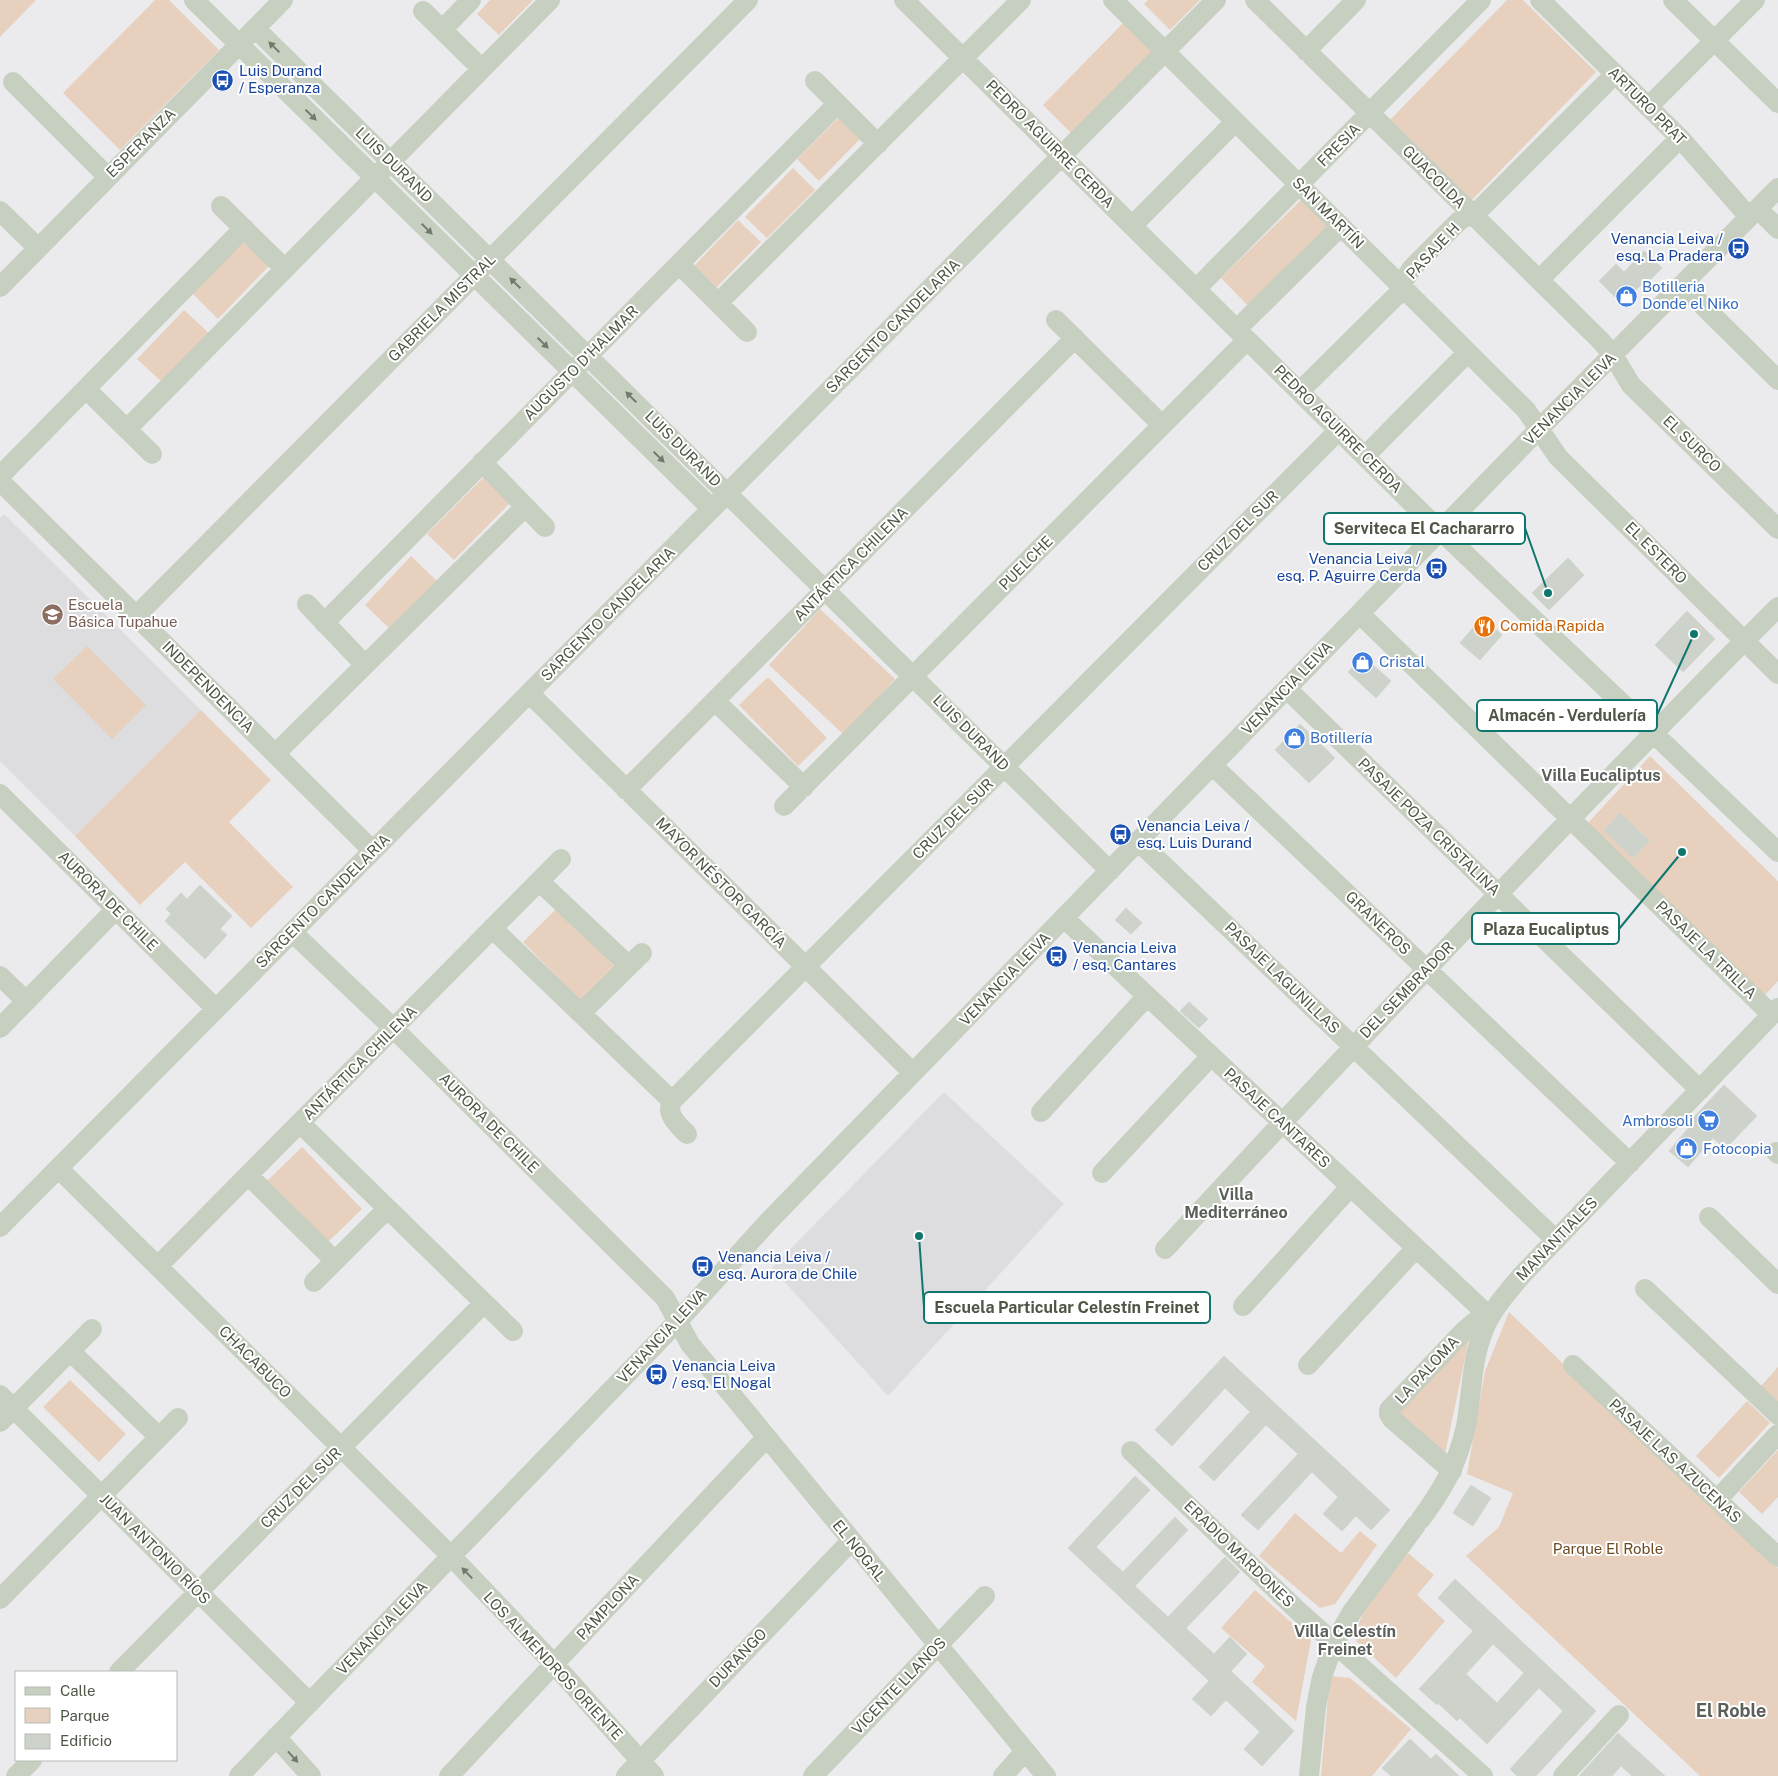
<svg xmlns="http://www.w3.org/2000/svg" width="1778" height="1776" viewBox="0 0 1778 1776" font-family="'Public Sans',sans-serif">
<style>
.education{fill:#dddcdf}
.green{fill:#e8d0be}
.building{fill:#cdd3cb;stroke:#d1d6d0;fill-rule:evenodd}
.lines{fill:none;stroke-linecap:round;stroke-linejoin:round}
.minor{stroke:#c7cfc0;stroke-width:20}
.oneway{fill:#727a6b}
.labels{text-anchor:middle;stroke-width:4;stroke-linejoin:round;paint-order:stroke}
.transit-label{font-size:15px;fill:#164399;stroke:#fff;text-anchor:start}
.street-label{font-size:15px;fill:#4e5646;stroke:#fff}
.shop-label{font-size:15px;fill:#366cbe;stroke:#fff;text-anchor:start}
.education-label{font-size:15px;fill:#785e54;stroke:#fff;text-anchor:start}
.food-label{font-size:15px;fill:#c56008;stroke:#fff;text-anchor:start}
.park-label{font-size:15px;fill:#6d4b21;stroke:#fff}
.neighbourhood-label{font-size:16px;font-weight:bold;fill:#5b5f59;stroke:#fff}
.quarter-label{font-size:18px;font-weight:bold;fill:#5b5f59;stroke:#fff}
.leader{fill:none;stroke:#0f766e;stroke-width:2}
.callout-dot{fill:#0f766e;stroke:#fff;stroke-width:2}
.callout{fill:#fff;stroke:#0f766e;stroke-width:2}
.callout-label{font-size:16px;text-anchor:middle;font-weight:bold;fill:#4e5646}
</style>
<rect width="100%" height="100%" fill="#ebebee"/>
<!-- education -->
<path class="education" d="M4,514L201,710L75,836L0,761V518Z
M944,1092L1064,1204L888,1396L772,1268Z"/>
<!-- green -->
<path class="green" d="M0,0H36L0,37Z
M155,0H169L219,50L120,150L63,93Z
M490,0H533L499,35L477,14Z
M1148,0H1200L1170,30L1144,4Z
M1507,0H1523L1596,72L1469,203L1387,123Z
M1124,22L1155,52L1073,135L1043,105Z
M843,113L865,134L819,181L797,159Z
M793,168L815,190L767,238L745,217Z
M1304,197L1333,228L1251,309L1221,278Z
M738,220L761,242L715,289L693,267Z
M244,242L270,265L218,319L192,293Z
M184,310L210,334L163,383L137,359Z
M485,476L511,502L454,560L427,534Z
M411,556L437,581L391,630L365,605Z
M820,609L895,679L844,735L769,665Z
M87,646L146,705L112,739L53,679Z
M768,677L827,738L798,766L739,705Z
M201,710L271,780L229,822L293,887L251,928L185,862L140,905L75,836Z
M1650,756L1778,881V981L1763,997L1587,824Z
M557,908L616,968L582,1002L523,942Z
M302,1147L362,1209L326,1244L266,1182Z
M1509,1312L1778,1568V1776H1700L1466,1556L1499,1527L1513,1493L1467,1474L1485,1371Z
M1470,1334L1444,1459L1393,1413Z
M1778,1367V1402L1761,1386Z
M70,1380L126,1434L99,1462L43,1407Z
M1747,1401L1770,1423L1719,1478L1696,1456Z
M1778,1450V1497L1762,1514L1739,1492Z
M1295,1513L1341,1553L1360,1531L1377,1545L1335,1604L1320,1608L1259,1556Z
M1408,1553L1434,1575L1417,1595L1445,1621L1396,1678L1357,1642L1355,1631L1365,1610Z
M1255,1590L1311,1640L1296,1721L1252,1682L1265,1666L1221,1628Z
M1330,1676L1350,1678L1411,1729L1372,1776H1321Z"/>
<!-- building -->
<path class="building" d="M1644,251L1662,268L1647,283L1645,281L1622,304L1599,281L1616,264L1624,272Z
M1568,558L1584,575L1549,610L1532,593Z
M1687,611L1715,639L1683,672L1655,645Z
M1482,617L1502,635L1480,660L1460,643Z
M1363,656L1391,681L1376,698L1348,672Z
M1300,724L1335,758L1309,783L1275,750Z
M1620,813L1650,841L1633,858L1604,830Z
M200,885L232,916L220,929L227,935L205,959L165,921L171,914L166,909L181,893L187,899Z
M1126,908L1142,923L1131,934L1115,920Z
M1189,1002L1208,1019L1199,1028L1180,1011Z
M1724,1085L1757,1116L1725,1149L1713,1138L1688,1167L1669,1151L1695,1120L1693,1118Z
M1224,1356L1390,1510L1371,1530L1356,1516L1342,1531L1323,1514L1338,1497L1312,1472L1258,1530L1241,1515L1298,1454L1266,1425L1214,1481L1199,1467L1250,1412L1225,1388L1172,1446L1155,1430Z
M1135,1476L1150,1490L1096,1547L1123,1572L1175,1517L1188,1530L1135,1586L1168,1617L1225,1557L1240,1572L1186,1628L1214,1654L1230,1637L1247,1654L1231,1671L1294,1731L1262,1766L1244,1749L1260,1732L1226,1700L1211,1716L1192,1699L1209,1681L1068,1548Z
M1471,1485L1491,1498L1473,1526L1453,1513Z
M1455,1579L1596,1711L1536,1776H1517L1510,1769L1563,1711L1539,1688L1487,1744L1460,1718L1457,1721L1438,1703L1437,1705L1419,1689L1473,1631L1438,1598ZM1493,1644L1524,1673L1497,1703L1466,1674Z
M1618,1733L1665,1776H1632L1621,1766L1612,1776H1579Z
M1410,1739L1431,1759L1436,1754L1459,1776H1391L1382,1768Z"/>
<g class="lines">
<!-- minor -->
<path class="minor" d="M194,0L712,509
M904,0L1421,512L1778,852
M1113,0L1526,410L1558,457L1778,674
M1255,0L1600,340L1613,355L1631,385L1778,529
M1540,0L1680,138L1749,217
M1673,0L1778,103
M423,11L482,69
M255,28L1110,871
M442,30L471,0
M1306,51L1356,0
M815,81L878,144
M13,82L108,177
M1648,107L1755,0
M221,206L285,269
M1758,209L1778,229
M0,211L38,248
M1132,226L1235,122
M679,264L747,332
M1539,280L1680,138
M1682,285L1778,380
M0,287L283,0
M1196,289L1481,0
M718,303L1021,0
M1056,320L1162,425
M1237,329L1341,226
M86,389L152,454
M1300,391L1398,294L1401,285L1412,268L1459,221L1481,208L1615,74
M127,429L550,0
M1365,456L1468,352
M482,462L545,527
M0,476L244,228
M0,481L373,851
M307,604L365,665
M1360,614L1772,1015
M136,616L748,0
M324,623L837,104
M1287,689L1700,1090
M529,693L913,1073
M715,701L804,787
M275,754L525,507
M1212,765L1630,1163
M626,790L1075,338
M0,794L216,1009
M784,806L1247,340
M1138,841L1556,1240
M539,881L629,966
M1064,918L1490,1317
M492,928L672,1101
M292,932L393,1028L665,1298L690,1344L1046,1776
M0,976L26,1001
M581,1013L642,953
M0,1028L116,909
M1041,1112L1147,996
M300,1123L513,1331
M687,1134C678,1125 665,1114 672,1101L1339,430
M1776,1152L1778,1154
M58,1168L451,1556L554,1664L654,1776
M1102,1173L1211,1056
M248,1175L335,1261
M1709,1217L1778,1284
M0,1227L1216,0
M1165,1249C1366,1032 1569,816 1778,607
M158,1266L561,859
M314,1282L387,1209
M1645,1289L1778,1415
M1243,1306L1350,1187
M70,1351L159,1437
M1308,1365L1416,1248
M1573,1365L1778,1557
M0,1395L310,1703
M0,1422L92,1329
M1131,1451L1296,1609L1483,1776
M1452,1471L1392,1419L1389,1414V1410L1465,1330L1476,1321L1490,1317
M1717,1500L1778,1434
M1421,1519C1443,1489 1458,1463 1466,1426C1472,1395 1471,1362 1483,1332C1491,1310 1507,1293 1522,1275L1778,1008
M0,1599L178,1418
M119,1672L484,1303
M276,1737L311,1776
M16,1776L32,1760
M239,1776L678,1321L767,1223L1539,429L1778,188
M449,1776L766,1438
M626,1776L851,1541
M813,1776L985,1596
M1003,1776L1025,1751
M1309,1776L1316,1707L1322,1677L1334,1643L1352,1612L1416,1525
M1563,1776L1619,1715"/>
</g>
<!-- one-way arrows -->
<defs><path id="oneway-solid" d="M-6-.8H1V-3.2L6.5 0L1 3.2V.8H-6Z" transform="scale(1.25)"/></defs>
<g class="oneway">
<use href="#oneway-solid" transform="translate(274 47) rotate(-136)"/>
<use href="#oneway-solid" transform="translate(311 115) rotate(44)"/>
<use href="#oneway-solid" transform="translate(427 229) rotate(45)"/>
<use href="#oneway-solid" transform="translate(515 283) rotate(-136)"/>
<use href="#oneway-solid" transform="translate(543 343) rotate(44)"/>
<use href="#oneway-solid" transform="translate(631 397) rotate(-135)"/>
<use href="#oneway-solid" transform="translate(659 457) rotate(44)"/>
<use href="#oneway-solid" transform="translate(467 1573) rotate(-134)"/>
<use href="#oneway-solid" transform="translate(293 1757) rotate(48)"/>
</g>
<!-- icons -->
<defs>
<symbol id="bus-disc" viewBox="-11 -11 22 22"><circle r="9.5" fill="#1a4fb4" stroke="#fff"/><path d="M-5-6H5V4H4V6H2V4H-2V6H-4V4H-5ZM-3.5-4V0h7V-4ZM-3.5 1.2v1.5H-2V1.2ZM2 1.2v1.5H3.5V1.2Z" fill="#fff"/></symbol>
<symbol id="shop-disc" viewBox="-11 -11 22 22"><circle r="9.5" fill="#3f7fe0" stroke="#fff"/><path d="M-5-2.5h2.3a2.7 3.5 0 0 1 5.4 0H5L5.5 6h-11ZM-1.5-2.5h3a1.5 2.3 0 0 0-3 0Z" fill="#fff"/></symbol>
<symbol id="school-disc" viewBox="-11 -11 22 22"><circle r="9.5" fill="#8d6e63" stroke="#fff"/><path d="M0-5L7-2L0 1L-7-2ZM-4 1L0 2.5L4 1V4Q0 6-4 4Z" fill="#fff"/></symbol>
<symbol id="restaurant-disc" viewBox="-11 -11 22 22"><circle r="9.5" fill="#e8710a" stroke="#fff"/><path d="M-5-6h1v4h1v-4h1v4h1v-4h1v5L-1.5 .5V6h-2V.5L-5-1ZM5-6V6H3V1.5H1.5Q1.5-4 5-6Z" fill="#fff"/></symbol>
<symbol id="supermarket-disc" viewBox="-11 -11 22 22"><circle r="9.5" fill="#3f7fe0" stroke="#fff"/><path d="M-6-5.5h2.5l.6 2H6L4.5 2H-2.5L-4.4-4H-6ZM-1.5 3.2a1.3 1.3 0 1 0 .1 0ZM3 3.2a1.3 1.3 0 1 0 .1 0Z" fill="#fff"/></symbol>
</defs>
<g fill-rule="evenodd">
<use href="#bus-disc" x="210" y="68" width="25" height="25"/>
<use href="#bus-disc" x="1726" y="236" width="25" height="25"/>
<use href="#shop-disc" x="1614" y="284" width="25" height="25"/>
<use href="#bus-disc" x="1424" y="556" width="25" height="25"/>
<use href="#school-disc" x="40" y="602" width="25" height="25"/>
<use href="#restaurant-disc" x="1472" y="614" width="25" height="25"/>
<use href="#shop-disc" x="1350" y="650" width="25" height="25"/>
<use href="#shop-disc" x="1282" y="726" width="25" height="25"/>
<use href="#bus-disc" x="1108" y="822" width="25" height="25"/>
<use href="#bus-disc" x="1044" y="944" width="25" height="25"/>
<use href="#supermarket-disc" x="1696" y="1108" width="25" height="25"/>
<use href="#shop-disc" x="1674" y="1136" width="25" height="25"/>
<use href="#bus-disc" x="690" y="1254" width="25" height="25"/>
<use href="#bus-disc" x="644" y="1362" width="25" height="25"/>
</g>
<g class="labels">
<!-- transit labels -->
<g class="transit-label">
<text x="239" y="76">Luis Durand<tspan x="239" dy="17">/ Esperanza</tspan></text>
<text x="1723" y="244" text-anchor="end">Venancia Leiva /<tspan x="1723" dy="17">esq. La Pradera</tspan></text>
<text x="1421" y="564" text-anchor="end">Venancia Leiva /<tspan x="1421" dy="17">esq. P. Aguirre Cerda</tspan></text>
<text x="1137" y="831">Venancia Leiva /<tspan x="1137" dy="17">esq. Luis Durand</tspan></text>
<text x="1073" y="953">Venancia Leiva<tspan x="1073" dy="17">/ esq. Cantares</tspan></text>
<text x="718" y="1262">Venancia Leiva /<tspan x="718" dy="17">esq. Aurora de Chile</tspan></text>
<text x="672" y="1371">Venancia Leiva<tspan x="672" dy="17">/ esq. El Nogal</tspan></text>
</g>
<!-- street labels -->
<g class="street-label">
<text transform="translate(1647 106) rotate(45)" y="5">ARTURO PRAT</text>
<text transform="translate(141 143) rotate(-45)" y="5">ESPERANZA</text>
<text transform="translate(1050 144) rotate(45)" y="5">PEDRO AGUIRRE CERDA</text>
<text transform="translate(1339 145) rotate(-45)" y="5">FRESIA</text>
<text transform="translate(394 165) rotate(44)" y="5">LUIS DURAND</text>
<text transform="translate(1434 177) rotate(45)" y="5">GUACOLDA</text>
<text transform="translate(1328 213) rotate(45)" y="5">SAN MARTÍN</text>
<text transform="translate(1433 251) rotate(-47)" y="5">PASAJE H</text>
<text transform="translate(442 308) rotate(-45)" y="5">GABRIELA MISTRAL</text>
<text transform="translate(893 326) rotate(-45)" y="5">SARGENTO CANDELARIA</text>
<text transform="translate(581 363) rotate(-45)" y="5">AUGUSTO D'HALMAR</text>
<text transform="translate(1570 399) rotate(-45)" y="5">VENANCIA LEIVA</text>
<text transform="translate(1338 429) rotate(45)" y="5">PEDRO AGUIRRE CERDA</text>
<text transform="translate(1692 444) rotate(44)" y="5">EL SURCO</text>
<text transform="translate(683 449) rotate(45)" y="5">LUIS DURAND</text>
<text transform="translate(1238 531) rotate(-45)" y="5">CRUZ DEL SUR</text>
<text transform="translate(1656 553) rotate(45)" y="5">EL ESTERO</text>
<text transform="translate(1026 563) rotate(-45)" y="5">PUELCHE</text>
<text transform="translate(851 564) rotate(-45)" y="5">ANTÁRTICA CHILENA</text>
<text transform="translate(608 614) rotate(-45)" y="5">SARGENTO CANDELARIA</text>
<text transform="translate(208 687) rotate(45)" y="5">INDEPENDENCIA</text>
<text transform="translate(1287 688) rotate(-46)" y="5">VENANCIA LEIVA</text>
<text transform="translate(971 733) rotate(45)" y="5">LUIS DURAND</text>
<text transform="translate(953 819) rotate(-45)" y="5">CRUZ DEL SUR</text>
<text transform="translate(1429 827) rotate(44)" y="5">PASAJE POZA CRISTALINA</text>
<text transform="translate(721 883) rotate(45)" y="5">MAYOR NÉSTOR GARCÍA</text>
<text transform="translate(108 901) rotate(45)" y="5">AURORA DE CHILE</text>
<text transform="translate(323 901) rotate(-45)" y="5">SARGENTO CANDELARIA</text>
<text transform="translate(1378 923) rotate(44)" y="5">GRANEROS</text>
<text transform="translate(1706 950) rotate(44)" y="5">PASAJE LA TRILLA</text>
<text transform="translate(1282 978) rotate(44)" y="5">PASAJE LAGUNILLAS</text>
<text transform="translate(1005 979) rotate(-46)" y="5">VENANCIA LEIVA</text>
<text transform="translate(1407 990) rotate(-46)" y="5">DEL SEMBRADOR</text>
<text transform="translate(360 1063) rotate(-45)" y="5">ANTÁRTICA CHILENA</text>
<text transform="translate(1277 1118) rotate(43)" y="5">PASAJE CANTARES</text>
<text transform="translate(489 1123) rotate(45)" y="5">AURORA DE CHILE</text>
<text transform="translate(1557 1239) rotate(-46)" y="5">MANANTIALES</text>
<text transform="translate(662 1336) rotate(-47)" y="5">VENANCIA LEIVA</text>
<text transform="translate(255 1362) rotate(45)" y="5">CHACABUCO</text>
<text transform="translate(1427 1370) rotate(-47)" y="5">LA PALOMA</text>
<text transform="translate(1675 1461) rotate(43)" y="5">PASAJE LAS AZUCENAS</text>
<text transform="translate(301 1488) rotate(-45)" y="5">CRUZ DEL SUR</text>
<text transform="translate(155 1549) rotate(45)" y="5">JUAN ANTONIO RÍOS</text>
<text transform="translate(859 1551) rotate(51)" y="5">EL NOGAL</text>
<text transform="translate(1239 1554) rotate(44)" y="5">ERADIO MARDONES</text>
<text transform="translate(608 1607) rotate(-47)" y="5">PAMPLONA</text>
<text transform="translate(382 1628) rotate(-46)" y="5">VENANCIA LEIVA</text>
<text transform="translate(738 1658) rotate(-46)" y="5">DURANGO</text>
<text transform="translate(553 1666) rotate(47)" y="5">LOS ALMENDROS ORIENTE</text>
<text transform="translate(899 1686) rotate(-46)" y="5">VICENTE LLANOS</text>
</g>
<!-- shop labels -->
<g class="shop-label">
<text x="1642" y="292">Botilleria<tspan x="1642" dy="17">Donde el Niko</tspan></text>
<text x="1379" y="667">Cristal</text>
<text x="1310" y="743">Botillería</text>
<text x="1693" y="1126" text-anchor="end">Ambrosoli</text>
<text x="1703" y="1154">Fotocopia</text>
</g>
<!-- education labels -->
<g class="education-label">
<text x="68" y="610">Escuela<tspan x="68" dy="17">Básica Tupahue</tspan></text>
</g>
<!-- food labels -->
<g class="food-label">
<text x="1500" y="631">Comida Rapida</text>
</g>
<!-- park labels -->
<g class="park-label">
<text x="1608" y="1554">Parque El Roble</text>
</g>
<!-- neighbourhood labels -->
<g class="neighbourhood-label">
<text x="1601" y="781">Villa Eucaliptus</text>
<text x="1236" y="1200">Villa<tspan x="1236" dy="18">Mediterráneo</tspan></text>
<text x="1345" y="1637">Villa Celestín<tspan x="1345" dy="18">Freinet</tspan></text>
</g>
<!-- quarter labels -->
<g class="quarter-label">
<text x="1731" y="1717">El Roble</text>
</g>
</g>
<!-- callouts -->
<path class="leader" d="M1548 593L1525 528M1694 634L1657 715M1682 852L1619 929M919 1236L924 1307"/>
<g class="callout-dot">
<circle cx="1548" cy="593" r="5"/>
<circle cx="1694" cy="634" r="5"/>
<circle cx="1682" cy="852" r="5"/>
<circle cx="919" cy="1236" r="5"/>
</g>
<g class="callout">
<rect x="1324" y="513" width="201" height="31" rx="5"/>
<rect x="1477" y="700" width="180" height="31" rx="5"/>
<rect x="1472" y="913" width="147" height="31" rx="5"/>
<rect x="924" y="1292" width="286" height="31" rx="5"/>
</g>
<g class="callout-label">
<text x="1424" y="534">Serviteca El Cachararro</text>
<text x="1567" y="721">Almacén - Verdulería</text>
<text x="1546" y="935">Plaza Eucaliptus</text>
<text x="1067" y="1313">Escuela Particular Celestín Freinet</text>
</g>
<!-- legend -->
<rect x="15" y="1671" width="162" height="90" fill="#ffffff" stroke="#b8bbb5"/>
<rect x="25" y="1687" width="25" height="8" fill="#c7cfc0" stroke="#b8bbb5"/>
<text x="60" y="1696" font-size="15" fill="#4e5646">Calle</text>
<rect x="25" y="1708" width="25" height="15" fill="#e8d0be" stroke="#b8bbb5"/>
<text x="60" y="1721" font-size="15" fill="#4e5646">Parque</text>
<rect x="25" y="1734" width="25" height="15" fill="#cdd3cb" stroke="#b8bbb5"/>
<text x="60" y="1746" font-size="15" fill="#4e5646">Edificio</text>
</svg>
